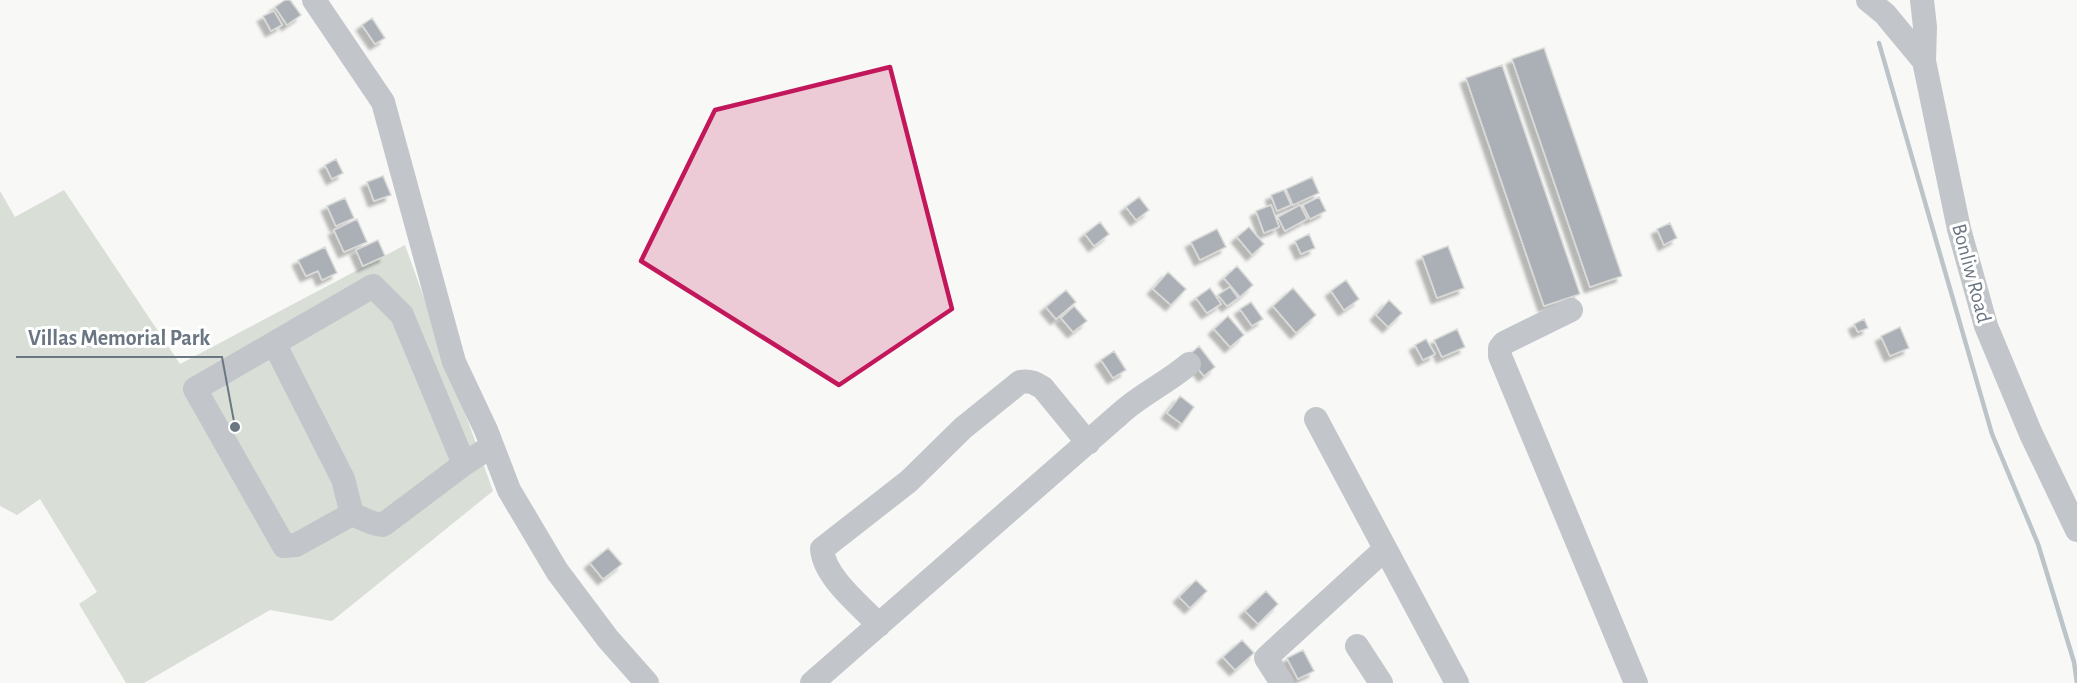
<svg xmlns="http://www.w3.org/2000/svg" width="2077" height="683" viewBox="0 0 2077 683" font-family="'Alegreya Sans',sans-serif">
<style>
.green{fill:#d9ded7}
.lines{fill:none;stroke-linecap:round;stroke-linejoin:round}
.stream{stroke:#bbc4c8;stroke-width:4.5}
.building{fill:#aab0b5;stroke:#d9dad8;stroke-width:1.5;filter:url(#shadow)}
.minor{stroke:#c2c5c9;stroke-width:24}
.marked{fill:#c2185b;fill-opacity:0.2;stroke:#c2185b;stroke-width:4.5;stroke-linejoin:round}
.labels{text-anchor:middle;stroke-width:6;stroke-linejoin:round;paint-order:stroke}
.street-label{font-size:21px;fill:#6b7683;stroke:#fff}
.leader{fill:none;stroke:#6b7683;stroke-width:2}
.callout-dot{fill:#6b7683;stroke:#fff;stroke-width:2}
.callout-label{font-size:22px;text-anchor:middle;font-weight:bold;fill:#6b7683;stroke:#fff;stroke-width:6;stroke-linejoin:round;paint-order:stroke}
</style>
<defs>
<filter id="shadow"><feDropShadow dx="-5.5" dy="5.5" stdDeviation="1.5" flood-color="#0004"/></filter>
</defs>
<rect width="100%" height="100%" fill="#f8f8f6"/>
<!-- green -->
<path class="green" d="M64,190L180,364L405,245L493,491L332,621L270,610L144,683H126L79,604L97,592L40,499L17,515L0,506V191L15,217Z"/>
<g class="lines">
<!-- stream -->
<path class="stream" d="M1879,43L1992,434L2038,544L2074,662L2077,683"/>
</g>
<!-- building -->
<path class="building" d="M285,0H290L301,15L287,25L275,7Z
M274,11L282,25L271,31L263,16Z
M372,18L385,38L375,44L362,25Z
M1544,48L1622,276L1590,287L1512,59Z
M1502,65L1580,294L1544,306L1466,78Z
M336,159L343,173L332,179L325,165Z
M383,176L391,195L374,201L367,182Z
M1312,177L1319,193L1293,205L1286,189Z
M1284,190L1291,205L1277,211L1271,195Z
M1139,197L1149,210L1136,220L1126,207Z
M1319,197L1326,211L1310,219L1303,205Z
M345,198L354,218L336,226L327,206Z
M1271,205L1279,227L1264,233L1256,211Z
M1300,205L1307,219L1285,231L1278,217Z
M357,219L367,242L344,252L334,230Z
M1100,222L1109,234L1094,246L1085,234Z
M1670,223L1677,238L1664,245L1657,229Z
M1249,227L1264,244L1252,255L1237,237Z
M1217,229L1226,247L1200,260L1191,242Z
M1309,234L1315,248L1301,254L1295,241Z
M378,240L385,256L363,266L356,250Z
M1448,246L1464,288L1437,298L1422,256Z
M325,247L337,273L322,280L318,271L306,276L298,260Z
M1237,266L1253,285L1240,297L1224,278Z
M1168,272L1186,289L1171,305L1153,289Z
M1346,280L1359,299L1344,310L1331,291Z
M1230,287L1238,298L1227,306L1218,295Z
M1210,288L1221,304L1207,313L1196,298Z
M1293,288L1316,315L1296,333L1273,306Z
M1066,290L1076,302L1056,319L1046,307Z
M1389,300L1402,313L1388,327L1376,315Z
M1251,302L1263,319L1252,326L1240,309Z
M1074,306L1087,321L1073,332L1061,318Z
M1228,316L1244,335L1230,347L1214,329Z
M1864,319L1868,328L1858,332L1854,324Z
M1900,327L1909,348L1890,356L1881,336Z
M1457,329L1465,347L1442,357L1434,340Z
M1426,339L1435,354L1423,360L1415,345Z
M1199,346L1215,367L1204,376L1188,356Z
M1114,351L1126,370L1113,378L1101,360Z
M1180,396L1194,407L1182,424L1167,413Z
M608,548L622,564L603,579L590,563Z
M1196,580L1207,591L1190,608L1179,597Z
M1266,591L1278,604L1258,624L1245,611Z
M1242,640L1254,653L1235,670L1223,657Z
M1303,650L1314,671L1298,679L1287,658Z"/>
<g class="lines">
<!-- minor -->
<path class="minor" d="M314,0L383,102L454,362L486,430L509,490L557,571L608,639L647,683
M1868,0L1885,14L1924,61
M1922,0L1925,27L1924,61L1959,229L1986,326L2031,434L2077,530
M1571,310L1504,343L1500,348V356L1636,683
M275,345L343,479L352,514
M1316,419L1457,683
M464,464L402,315L373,286L195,389L284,546L296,545L352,514C361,518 374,525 383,525L464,464L492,446
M879,625C860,605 824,577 822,549L909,481L963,428L1020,382C1030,380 1035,383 1043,388L1088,443
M1357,646L1381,683
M812,683C916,593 1018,502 1122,412C1142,394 1168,382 1189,364
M1282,683L1266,658L1385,549"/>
</g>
<!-- marked area -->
<path class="marked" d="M890,67L952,309L839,385L641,261L715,110Z"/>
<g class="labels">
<!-- street labels -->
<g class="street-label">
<text transform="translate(1972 273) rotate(75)" y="7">Bonliw Road</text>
</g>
</g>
<!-- callouts -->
<path class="leader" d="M235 427L222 357H16"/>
<circle class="callout-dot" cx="235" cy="427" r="6"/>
<g class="callout-label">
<text x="119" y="345">Villas Memorial Park</text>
</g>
</svg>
